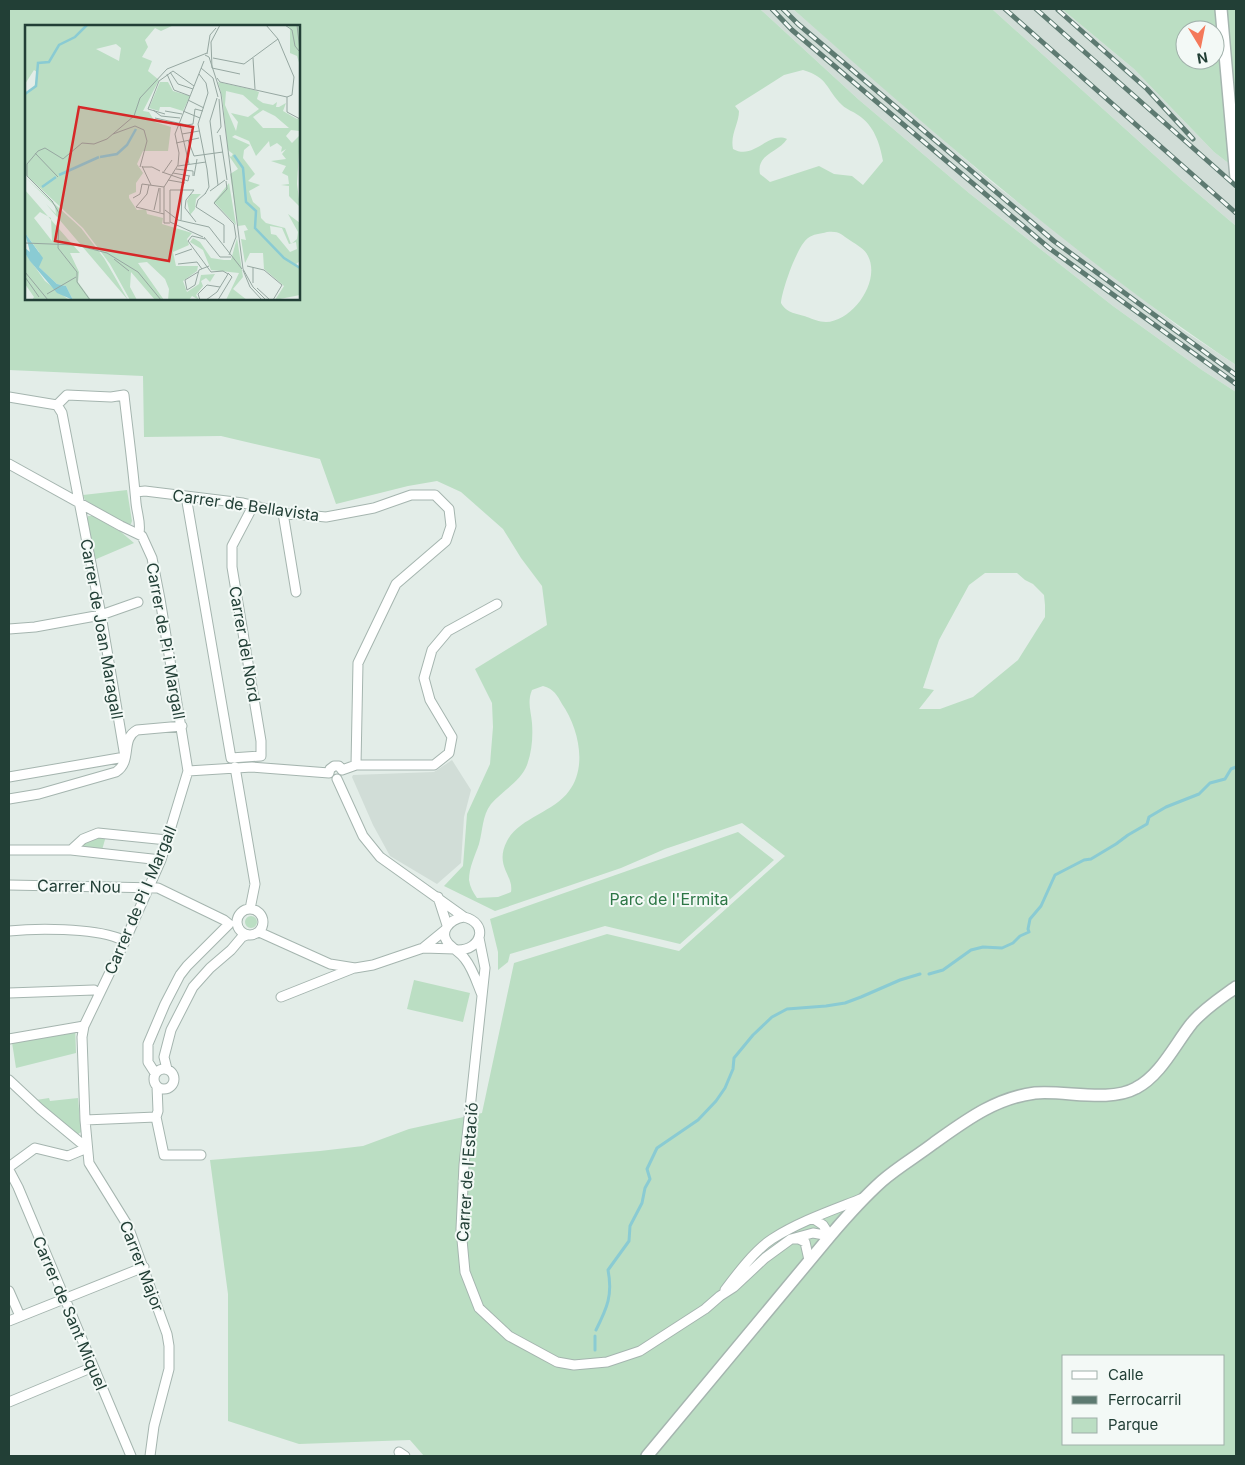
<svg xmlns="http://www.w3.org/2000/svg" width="1245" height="1465" viewBox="0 0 1245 1465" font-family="Inter,sans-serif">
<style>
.built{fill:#d1ddd7}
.green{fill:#bbdec3;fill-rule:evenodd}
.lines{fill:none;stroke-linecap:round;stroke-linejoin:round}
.stream{stroke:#8acbd3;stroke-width:3}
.minor-casing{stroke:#a5b5af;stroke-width:11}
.tertiary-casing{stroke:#a5b5af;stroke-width:14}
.minor{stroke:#fff;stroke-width:9}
.tertiary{stroke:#fff;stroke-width:11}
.rail-casing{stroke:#5d7a71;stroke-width:5}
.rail{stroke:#f3f9f6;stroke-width:3;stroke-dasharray:9;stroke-linecap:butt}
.labels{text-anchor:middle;stroke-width:4;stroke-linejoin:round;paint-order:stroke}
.street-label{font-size:16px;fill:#223f36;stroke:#f3f9f6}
.park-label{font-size:16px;fill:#2c7645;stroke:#f3f9f6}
.inset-river{fill:none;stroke:#8acbd3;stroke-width:2.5}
.inset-road{fill:none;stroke:#96a7a1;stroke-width:1}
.view{fill:#d62828;fill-opacity:0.15;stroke:#d62828;stroke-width:2.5}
.inset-edge{fill:none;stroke:#223f36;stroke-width:2.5}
</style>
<rect width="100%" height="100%" fill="#e3ede8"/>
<!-- built -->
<path class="built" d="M760,9H793L993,183L1183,330L1236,365V392L1202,370L1113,306L969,193L858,99Z
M992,9H1062L1134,69L1214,152L1236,169V226L1183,181Z
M452,760L471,790L464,817L461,863L437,884L390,856L373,825L352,777L353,775L434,772Z"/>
<!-- green -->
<path class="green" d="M9,9H760L858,99L969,193L1113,306L1202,370L1236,392V1456H424L410,1440L299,1444L228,1421V1294L210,1160L320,1151L363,1146L409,1129L482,1113L514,963L607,934L679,951L785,856L742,823L665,849L621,868L495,911L444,886L463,866L467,814L490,764L493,727L492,703L475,669L547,625L542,586L521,558L503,529L461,492L437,481L408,486L336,504L320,459L221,436L144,437L143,376L9,370ZM26,26H299V299H26ZM803,70C829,78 825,88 842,105C847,110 853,111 858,115C874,125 880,144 883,161L863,185L852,176L834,174L819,166L770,182L760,174C756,154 778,153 787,139C768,131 754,161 733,149C730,134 739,124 739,111L735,106L784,75ZM827,232C840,231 840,234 851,241C857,245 865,249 868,256C881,281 853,321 826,322C819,322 813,319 807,317C797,313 787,314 781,303C782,290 797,246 808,238C813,234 820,234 827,232ZM985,573H1017L1025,580L1033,584L1044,595L1045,605V617L1018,660L973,697L940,709H919L934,690L923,688L939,640L969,585ZM543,686C554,689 557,695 562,704C578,727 588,766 569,791C554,812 519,818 507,841C494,866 514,875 511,892L498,897L477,898C473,892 470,887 469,880C469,867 475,856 479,844C483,830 482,816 491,804C502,791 521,781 527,765C532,751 533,737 532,723C531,711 527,702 532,690ZM1064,1356H1224V1444H1064Z
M793,9H992L1183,181L1236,226V365C1079,260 935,135 793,9Z
M1062,9H1236V169L1214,152L1134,69ZM1185,30H1215V60H1185Z
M127,490L132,521L131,524L126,525L85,500L83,495Z
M88,516H93L121,532L134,543L94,560L87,520Z
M738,832L774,860L680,944L605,926L510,954L508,962L498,970V952L490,919Z
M106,836L102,850L74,848L84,840Z
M245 922a6 6 0 1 1 12 0a6 6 0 1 1-12 0Z
M414,980L470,993L463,1022L407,1009Z
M75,1024L76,1053L16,1068L11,1036Z
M49,1098L50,1101L78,1098L81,1132L77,1135L36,1100Z"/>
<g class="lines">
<!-- stream -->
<path class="stream" d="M929,974L943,970L971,950L983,947L1002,948L1013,943L1020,936L1029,932L1028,929L1030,919L1041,906L1055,875L1084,860L1091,859L1116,844L1128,835L1147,824L1149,817L1166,807L1199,794L1210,783L1225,779L1231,769L1236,767
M596,1330C607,1308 613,1295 608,1270L629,1241L630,1226L642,1203L645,1188L650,1179L647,1169L657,1148L698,1120L716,1101L725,1088L733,1069L734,1058L753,1035L772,1017L787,1009L826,1006L845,1003L861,997L900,980L920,974
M595,1350V1336"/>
<defs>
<path id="minor" d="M9,397L57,405L62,413L101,615L125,757L9,777
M57,405L67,395L111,397L124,395C128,431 133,467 136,503C137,514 141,522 139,533
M9,464L121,526L142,536L152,558L160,599L188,771L161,860L125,941L84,1026L82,1037L85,1120L89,1163L128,1226L167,1334L169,1346V1369L154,1426L150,1456
M136,492L145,491L243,503L283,513L326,517L374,508L411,495H435L449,509L451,526L446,541L396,584L358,663L356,765
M186,496L231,758L261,756V741L232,567V546L253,506
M283,513L296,592
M9,629L35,627L101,615L138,602
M235,767L255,884L250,909
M342,770L356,765H434L449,753L452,737L430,700L424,678L432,650L448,631L497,604
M188,771L252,767L329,773
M329,773L330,769L334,766H339L342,770
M337,779L363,836L380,857L464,917C489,923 482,950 458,950
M9,799L39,794L116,772C133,761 120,739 137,730L182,726
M9,850H71L161,860
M71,850L83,839L98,833L167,840
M9,885L158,888L224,920L229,924
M438,897L447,925
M237 922a13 13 0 1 1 26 0a13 13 0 1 1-26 0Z
M464,917C450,919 436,933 451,946C456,951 461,953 465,959C473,969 477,983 482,995
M9,931C37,928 91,928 118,938
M259,932L330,964L355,968L373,965L423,948L455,949
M479,938L485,968L464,1165L461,1229L465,1272L479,1308L509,1336L557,1362L574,1365L607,1362L640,1351L705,1309L720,1296L734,1287L765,1258L791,1239L813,1233L830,1236
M423,948L445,930
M9,993L94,990
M281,997L354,968
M9,1039L84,1026
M154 1079a10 10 0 1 1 20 0a10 10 0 1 1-20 0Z
M167,1069L164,1057L171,1030L193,987L210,968L231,950L242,937L247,935
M155,1073L148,1062V1044L165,1004L180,975L187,966L229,924
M9,1080L40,1109L87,1148
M157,1086L158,1111L156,1117L164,1155H201
M85,1120L156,1117
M9,1167L35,1148L68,1156L87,1148
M9,1170L18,1187L131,1456
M814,1219L823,1225L830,1236
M791,1239H799L805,1242L809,1260
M725,1290C737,1274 755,1250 772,1239C800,1221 833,1210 863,1198
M9,1291L20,1316
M9,1321L144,1267
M9,1402L93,1367
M399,1452L405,1456"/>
<path id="tertiary" d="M1221,9L1236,178
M647,1456L830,1236C847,1216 863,1198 882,1181C898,1167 917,1156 934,1143C965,1121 995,1098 1035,1093C1065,1090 1109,1103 1136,1088C1161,1075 1175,1044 1192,1023C1205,1008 1221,998 1236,987"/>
</defs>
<!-- minor casing -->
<use href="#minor" class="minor-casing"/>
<!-- tertiary casing -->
<use href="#tertiary" class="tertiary-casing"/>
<!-- minor -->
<use href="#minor" class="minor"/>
<!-- tertiary -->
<use href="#tertiary" class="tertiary"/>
<defs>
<path id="rail" d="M772,9L792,30L1049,248L1236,384
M783,9L798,24L1054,241L1236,375
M1005,9L1236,213
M1036,9L1236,186
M1058,10L1147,89L1193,139"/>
</defs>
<!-- rail casing -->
<use href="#rail" class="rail-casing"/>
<!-- rail -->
<use href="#rail" class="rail"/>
</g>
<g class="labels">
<!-- street labels -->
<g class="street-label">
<text transform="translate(246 505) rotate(8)" y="6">Carrer de Bellavista</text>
<text transform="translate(102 629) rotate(80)" y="6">Carrer de Joan Maragall</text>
<text transform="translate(166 641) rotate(80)" y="6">Carrer de Pi i Margall</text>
<text transform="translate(245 644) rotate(80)" y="6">Carrer del Nord</text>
<text transform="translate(79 886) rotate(1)" y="6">Carrer Nou</text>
<text transform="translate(140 900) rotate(-67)" y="6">Carrer de Pi I Margall</text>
<text transform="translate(467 1172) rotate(-86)" y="6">Carrer de l'Estació</text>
<text transform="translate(142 1266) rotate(69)" y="6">Carrer Major</text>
<text transform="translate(70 1313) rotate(67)" y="6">Carrer de Sant Miquel</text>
</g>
<!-- park labels -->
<g class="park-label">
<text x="669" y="905">Parc de l'Ermita</text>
</g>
</g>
<!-- overview -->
<g transform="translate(25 25)">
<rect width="275" height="275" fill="#e3ede8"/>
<path d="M0,0H149L136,6L130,3L120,15L123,22L117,32L127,36L123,46L134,55L118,86L124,87L130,97L146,102L143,126H118L112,139L118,148L111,158V167L104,170V173L112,185L121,184L122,189L138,193L137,199L167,208L162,214L164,220L148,227L151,241H173L172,246L158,256L162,267L174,259L176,250L190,249L185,257L181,253L176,256L178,261L171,270L174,275L167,271L164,275H143L144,264L140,254L122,237L113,238L139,275H130L106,247L105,262L112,275H105L85,239L58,203L0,149V68L9,63L13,48L9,45L0,59ZM91,19L96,23L94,36L71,24ZM262,0H275V41L272,31L265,28V3ZM135,57H143L148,66L165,71L158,86L145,82H135L134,86L124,83ZM193,57L229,65L234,67L232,74L238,78L248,80L252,77L251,82H254L261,78L258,86L272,94L275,92V106L266,105L261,111L267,118L275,110L272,159L275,182L264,171V161L256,160L264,159L263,151L257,148L261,141L246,136L261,134L257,129L261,124L256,127L257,122L252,118L245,122L244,116L231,131L224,116L210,110L207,112L225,120L219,125L218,133L230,149L223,156L235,160L224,166L228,177L235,183L236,193L241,198L260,203L266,219L272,214L273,207L263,189L275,198V236L271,239L275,242V270L250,275L259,261L239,244L238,228H225L220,238L216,214L221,215L219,206L223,205L220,200L213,201L205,149L213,144L202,128L206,132L208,129L203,125L197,71ZM201,66L218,70L234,84L223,92L206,88L213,97L211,106L200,80ZM238,85L250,91L264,103H238L228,92ZM245,201L257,203L264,219L271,217L272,224L265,227L251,210L246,209ZM0,152L56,203L79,233L103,275L21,179L31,189L30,181ZM204,158L211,200L189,177ZM0,165L55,228H45L54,247L53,257L66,275H48L41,261L32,259L14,242V227L0,208ZM15,187L26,193L27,216L9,193ZM166,169H176L171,174L170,184L165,190L162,176ZM168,213L175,217L186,233L199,235H206L212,213L218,252L208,264L222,275H201L214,248L186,245L178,225L165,217ZM0,228L20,256L44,275H7L9,272L0,259Z" fill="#bbdec3" fill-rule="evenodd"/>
<path d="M0,208L18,233L14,242L32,259L41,261L48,275L32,268L5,236L0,228V223L5,227Z" fill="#8acbd3"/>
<path class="inset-river" d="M0,69L11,61L13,38L24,37L34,20L50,12L62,0M209,130L218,143L221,177L231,186L230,203L259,233L275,243M75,132L92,129L102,120L111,104M34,150L74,132M17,162L31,152"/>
<path class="inset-road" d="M241,0L253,14L269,52L267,70L262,72M260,0L267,5L270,21L274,26M272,0L275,26M182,29L185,10L191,3M180,30L184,32L196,69L218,244L228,262L241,275M188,33L219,39L253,14M228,33L230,64M176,43L188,53L193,72M187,43L186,17L195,0M187,43L215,49M145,47L153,59L168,64M142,49L149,65L165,71M174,49L181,58L183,68L173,99L182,144L184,162L180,169M192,53L195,57L262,72M262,72V87L275,94M192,73L185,96L193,160M163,75L179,83M123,84L134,56L148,46L169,61M123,84L140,89M128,85L136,91L155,93M140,86L157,89M158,86L175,93M130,93L162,100L168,99L170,84L178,86M155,100L164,139M192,108L196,102L194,74M88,109L110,101L119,105L122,116L115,142M157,109L174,106M195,110L202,155M163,115L169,131L198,127M151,118L174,113M10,128L33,152M117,141L126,160M153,141L181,137M117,142H127L135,146M151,144L168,146V151M137,147L163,156L164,151M138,148L147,135M148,148L165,151M169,151L172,134M143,155L160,158M201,156L202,164L189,178L209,199L211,212L204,230M124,160L122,169L111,182L139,189M169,165H145V197L178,212M169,165L161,175L160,183L171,197M185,166L200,155M181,168L173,175L171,182L199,200V218M108,173L115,169L117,159L139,162M27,176L34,188L33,223L52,247V257L65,275M28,177L2,151V139L13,126L20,123L38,134L57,118L69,119L82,114L109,91L115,73L142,44L182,28M129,185L134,163M140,185L153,195L184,202L217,244M135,187V163M156,195L157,165M145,198H139V162L153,140L154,128L150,109L179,36M179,212L195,232H206M180,214L167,211L163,216L186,247L198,246L203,249L192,267L181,275M0,218L51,220L82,228L113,247L136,275M150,230L167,224M89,234L104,246M153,239L172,237L177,244M222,241L239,245L257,260L248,275M218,245L225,262L237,275M0,247L23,275M173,247L160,255L162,265L170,260L174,245L184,241M0,252L14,272M228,258V242M232,263L245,275M22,269L51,252M175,275L173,269L182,260L195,262M193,275L207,252L203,248"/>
<path class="view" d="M54,82L168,102L144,236L30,216Z"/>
<rect width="275" height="275" class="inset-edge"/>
</g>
<!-- border -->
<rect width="1245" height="1465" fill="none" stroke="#223f36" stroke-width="20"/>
<!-- legend -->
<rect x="1062" y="1355" width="162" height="90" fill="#f3f9f6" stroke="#9fafa9"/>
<rect x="1072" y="1371" width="25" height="8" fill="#ffffff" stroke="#9fafa9"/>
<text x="1108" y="1380" font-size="15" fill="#223f36">Calle</text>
<rect x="1072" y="1396" width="25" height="8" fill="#5d7a71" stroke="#9fafa9"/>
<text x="1108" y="1405" font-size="15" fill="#223f36">Ferrocarril</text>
<rect x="1072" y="1418" width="25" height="15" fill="#bbdec3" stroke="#9fafa9"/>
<text x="1108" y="1430" font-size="15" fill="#223f36">Parque</text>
<!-- north arrow -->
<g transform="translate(1200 45) rotate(170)"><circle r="24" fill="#f3f9f6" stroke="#9fafa9"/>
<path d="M0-4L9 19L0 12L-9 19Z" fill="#f4795a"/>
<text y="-8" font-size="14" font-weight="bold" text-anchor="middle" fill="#223f36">N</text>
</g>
</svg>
